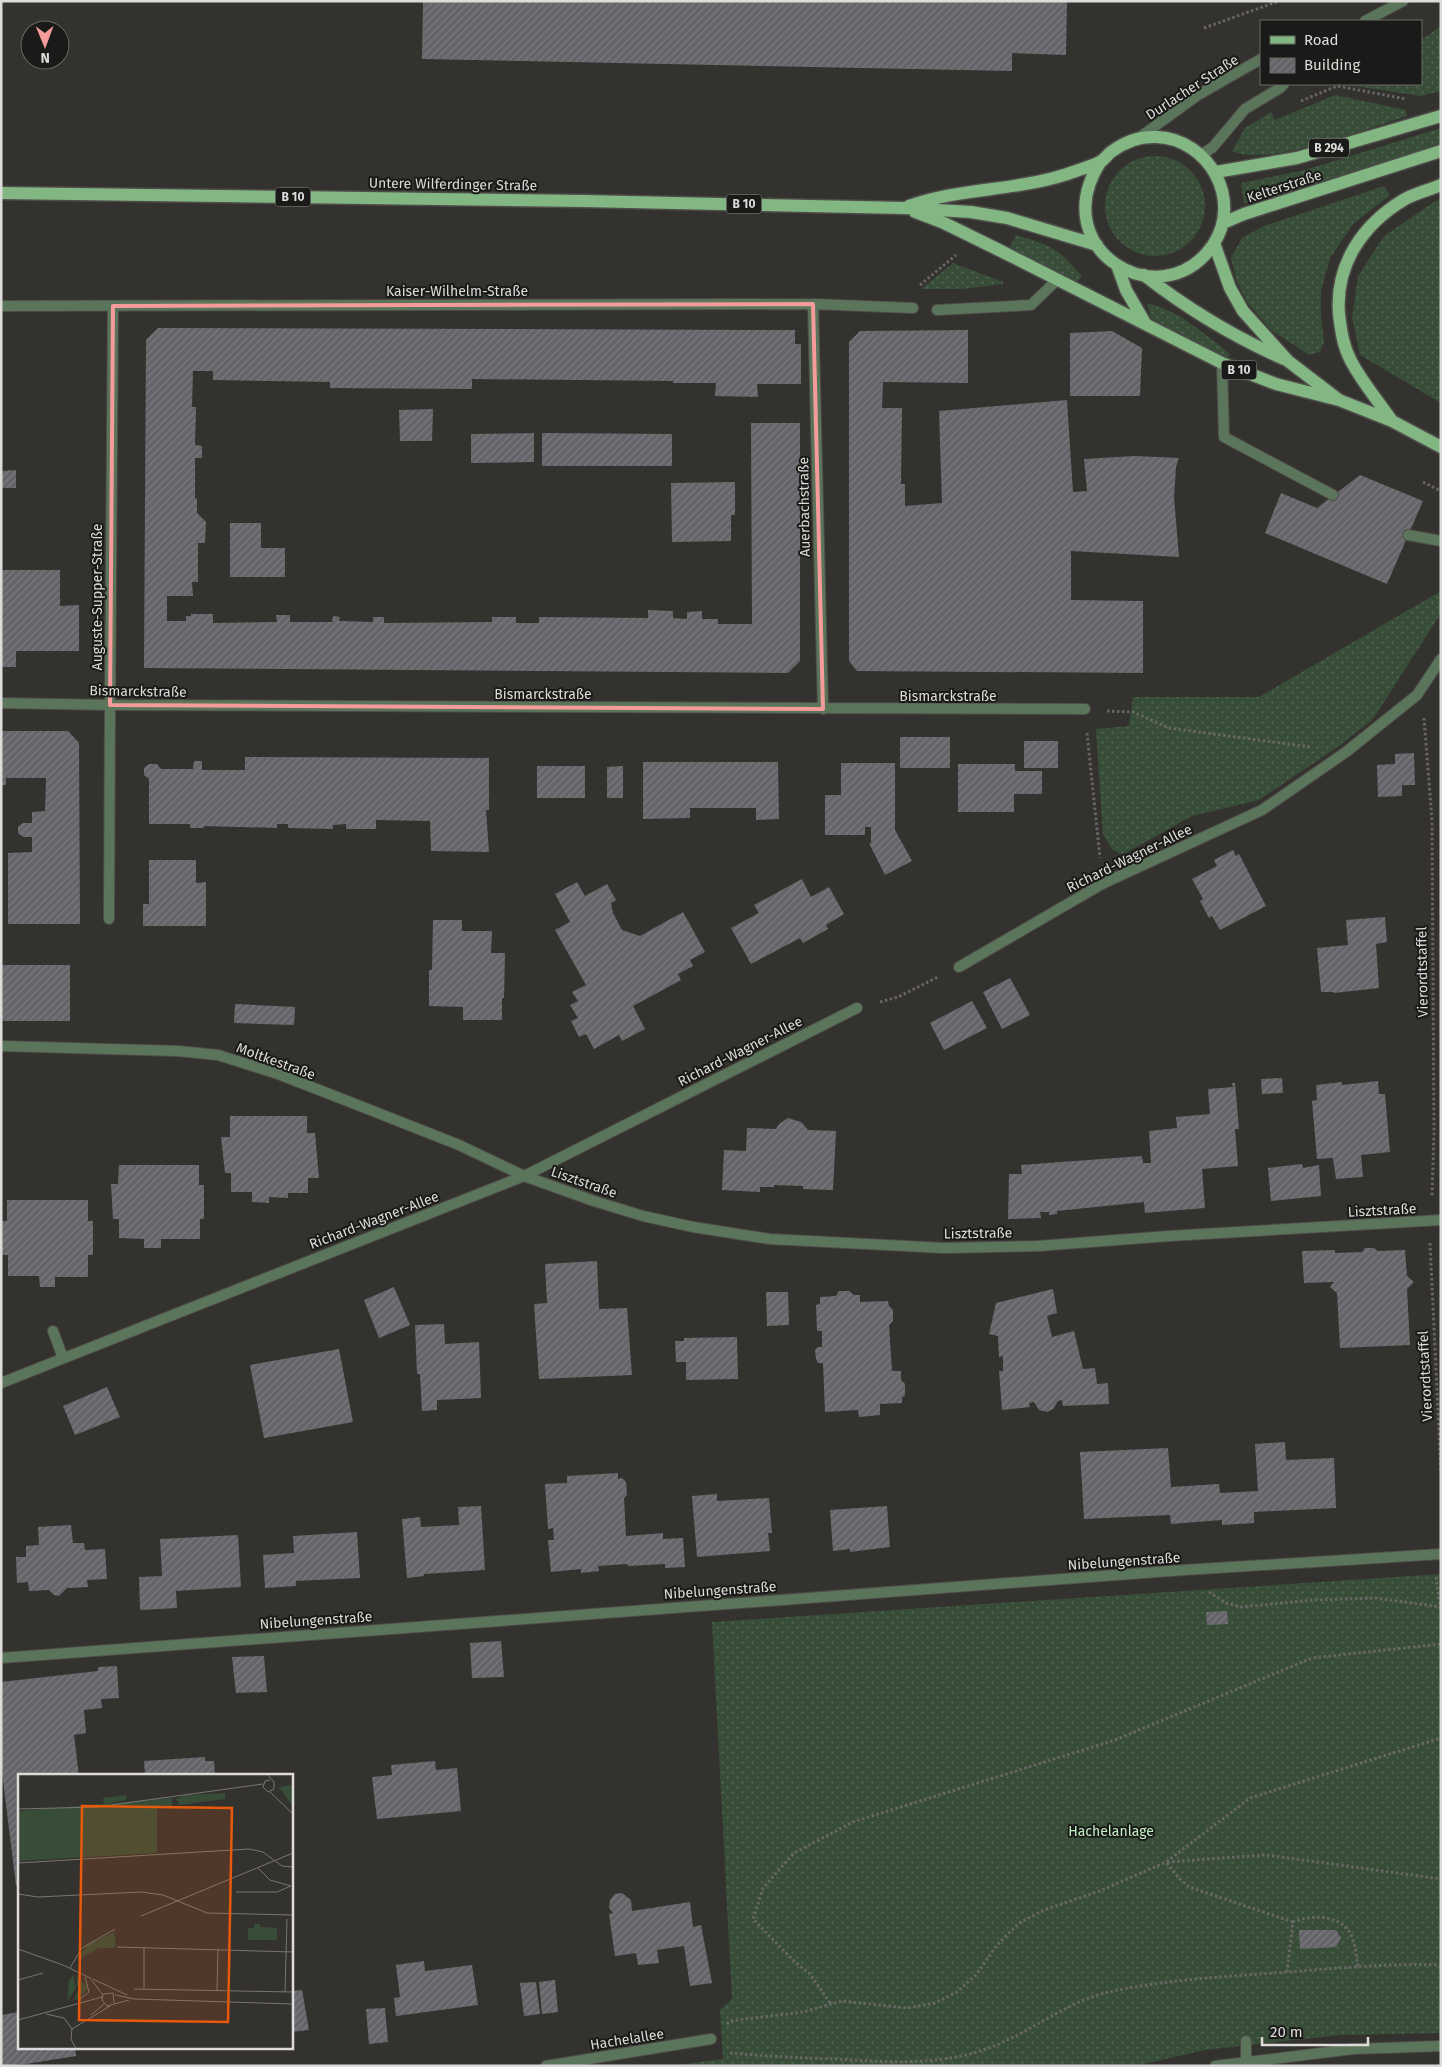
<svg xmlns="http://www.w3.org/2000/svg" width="1442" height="2067" viewBox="0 0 1442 2067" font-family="'Fira Sans',sans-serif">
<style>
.grass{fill:url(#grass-dots)}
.building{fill:url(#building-hatch)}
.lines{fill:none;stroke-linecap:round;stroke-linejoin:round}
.service-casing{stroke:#4f4d4a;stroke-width:12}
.minor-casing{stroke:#4f4d4a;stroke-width:12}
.tertiary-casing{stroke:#4f4d4a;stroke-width:12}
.primary-casing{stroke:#4f4d4a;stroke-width:15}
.path{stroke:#686663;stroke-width:3;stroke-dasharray:2.5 2.5;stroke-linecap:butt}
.service{stroke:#5b755b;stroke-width:10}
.minor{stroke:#5b755b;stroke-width:10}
.tertiary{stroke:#5b755b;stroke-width:10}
.primary{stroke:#82b683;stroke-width:12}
.marked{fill:none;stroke:#f59b9b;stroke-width:4;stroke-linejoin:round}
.labels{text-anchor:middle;stroke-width:4;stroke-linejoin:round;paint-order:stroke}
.shield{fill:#1a1a18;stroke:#a2a2a0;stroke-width:1}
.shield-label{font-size:12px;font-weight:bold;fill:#dddcda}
.street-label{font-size:14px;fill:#dddcda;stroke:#1a1a18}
.park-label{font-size:14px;fill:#c0efc2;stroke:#1a1a18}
.inset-road{fill:none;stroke:#787673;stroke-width:1}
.view{fill:#e8590c;fill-opacity:0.15;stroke:#e8590c;stroke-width:2.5}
.inset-edge{fill:none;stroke:#dddcda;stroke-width:2.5}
</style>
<defs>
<pattern id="grass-dots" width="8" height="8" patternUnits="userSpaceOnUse" patternTransform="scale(1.25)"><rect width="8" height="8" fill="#374d38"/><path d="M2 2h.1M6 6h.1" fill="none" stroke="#546654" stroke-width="1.8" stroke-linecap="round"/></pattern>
<pattern id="building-hatch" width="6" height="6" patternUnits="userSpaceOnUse" patternTransform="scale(1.25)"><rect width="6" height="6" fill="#656569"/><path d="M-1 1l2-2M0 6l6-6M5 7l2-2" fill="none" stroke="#7b7a7e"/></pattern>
</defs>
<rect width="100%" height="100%" fill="#34322e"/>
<!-- grass -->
<path class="grass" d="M1441,26V91L1421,96L1341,84H1421V40Z
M1335,95L1406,110L1407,116C1368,128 1268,168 1232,151L1245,128L1271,112L1275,120Z
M1441,128V143L1307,189L1244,204L1241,183L1305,170Z
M1105 206a50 50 0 1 1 100 0a50 50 0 1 1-100 0Z
M1384,186L1390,195L1353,224L1330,258L1321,291V315L1324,342L1320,352L1309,355L1271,330L1247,302L1237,282L1231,258L1242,238L1264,226Z
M1441,199V403L1360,355L1352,318L1358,276L1384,236L1434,202Z
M1016,235C1051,245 1058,248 1082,276L1077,282L1009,249Z
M953,263L1003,282V284L962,289H921Z
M1147,303C1180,311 1203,333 1230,354L1226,360L1151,318Z
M1441,591V613L1373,719L1339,746L1259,800L1192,816L1122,855L1112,849L1103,834L1096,729L1129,726L1133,697H1259Z
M1441,1574V2033L1340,2035L1205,2050L1135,2066H670L723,2059L720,2010L732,1999L712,1622Z"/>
<!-- building -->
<path class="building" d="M423,1H1067L1066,55L1012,53V71L422,59Z
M158,328L795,330V344H801V384H757L758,397L715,396L716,383H673V381L472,379V389L330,388V382L213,380V371H193L192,407H196L195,445L202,446V458H195V498L197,499V513L206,522L205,543H198V582H192L193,596H167V621H186V616H191V614H213V623L277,622L276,615H290V622H332L333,616L340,617L339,621L373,622V617H384V623L492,622V617H516V623H539V617L648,618V610L673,611V618L687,619V612L702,611V619H718V624H752L751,423H800V661L788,673L144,668L146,340Z
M968,330V383L883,382L882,408H902L901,484H905V506L942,503L939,411L1067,400L1073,492L1087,491L1084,459L1135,456L1179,458L1176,467L1174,497L1179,557L1071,551V600L1143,601V673L857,671L849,661V342L860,331Z
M1112,331L1142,348L1140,396H1070V333Z
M433,409L432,441H400L399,410Z
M534,433V462L471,463V434Z
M542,433L672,434V466H542Z
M16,470V488H1V471Z
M1360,475L1423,501L1387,584L1265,533L1281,493L1317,508Z
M735,482V515H731V541L672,542L671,483Z
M230,523H261V548H285V577H230Z
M1,570H60V606L79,605V651H16V667H1Z
M1,731H68L79,743L80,924H8V853L32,852V837H23L18,833V827L23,823H32V812L45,811L46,778H6V785H1Z
M900,737H950V768H900Z
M1024,741H1058V768H1024Z
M1414,753L1415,785H1402V796L1378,797L1377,765L1395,764V754Z
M245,757L489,758V810H486L489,852L431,851L430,821L376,820V829H346V824L333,825V829L288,828V824H277V828L204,826V828H190V824H149V779L144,775V768L149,764H157L161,769H193L194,761H202V770H245Z
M643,762H778L779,819L756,820V808H690V818L643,819Z
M841,763H895V830L912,861L885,875L869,843H871V827H865V835H825V795H841Z
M958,764H1015V771H1042V794H1014V812H958Z
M537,766H585V798H537Z
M623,766V798H607V767Z
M1233,850L1236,856L1239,854L1266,906L1220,930L1212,916L1209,918L1200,901L1203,899L1192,879L1217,866L1214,860Z
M149,860H196V883L206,882V926H143V904H149Z
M802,879L811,897L829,887L844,914L826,925L828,929L803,943L800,938L751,964L731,928L759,913L754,905Z
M577,882L585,896L607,884L616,900L611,903L613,913L622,930L640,936L683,912L705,952L690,960L693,966L678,974L681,980L633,1006L645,1029L622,1041L619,1035L594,1049L586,1034L579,1037L571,1021L578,1018L570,1005L578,1001L572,992L586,985L555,930L570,922L555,894Z
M1385,917L1387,942L1376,944L1379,988L1334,993L1333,992H1321L1317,948L1348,945L1346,920Z
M433,920H462V931H492L491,953H505L504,998H502V1020H463V1007L429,1006V970H432Z
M1,965H70V1021H1Z
M1010,978L1030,1015L1002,1029L983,992Z
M972,1001L987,1028L944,1050L930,1023Z
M235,1004L295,1007L294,1025L234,1023Z
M1282,1078L1283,1093L1262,1094L1261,1079Z
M1378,1081L1379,1094H1385L1390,1152L1361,1155L1363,1177L1336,1179L1333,1158L1317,1159L1312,1101L1317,1100L1316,1085L1342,1082V1085Z
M1232,1083H1235L1239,1129H1235L1238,1166L1202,1169L1205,1208L1145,1213L1144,1202L1057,1211V1214L1049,1215V1212H1040L1041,1218L1008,1219L1009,1174H1022L1021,1165L1142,1156L1143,1163H1151L1149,1131L1177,1128L1176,1117L1210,1114L1208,1089L1233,1087Z
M230,1116H307V1133H315L319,1178H308V1193H288V1198L269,1197V1203L252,1202V1192H231V1173H225L221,1137H230Z
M788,1118L801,1122L808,1130L836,1131L833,1190L803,1189V1186L774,1185V1187H760V1192L722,1190L724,1150L746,1151L747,1128L776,1129L779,1124Z
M1302,1164L1303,1168L1319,1165L1321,1196L1271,1201L1268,1168Z
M119,1165H199V1185H204V1219H200V1239H161V1248H144V1239L119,1238V1219H113L111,1184H118Z
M7,1200H88V1221H93V1255H88V1277H55V1287H40L39,1276H8V1255H1V1221H7Z
M1365,1248H1374L1378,1251L1405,1250L1407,1276L1414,1282L1407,1289L1410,1345L1340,1348L1337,1293L1330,1287L1334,1282L1304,1283L1302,1251L1335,1250V1253L1362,1252Z
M597,1261L599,1309L627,1308L632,1375L539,1379L534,1304L547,1303L545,1264Z
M394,1287L410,1325L379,1338L364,1300Z
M1053,1289L1057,1313L1047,1316L1052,1337L1074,1331L1083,1369L1095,1368L1097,1384L1108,1383L1109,1404L1063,1406L1062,1400L1058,1401L1053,1409L1047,1412L1039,1410L1034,1402L1029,1403L1030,1407L1002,1410L999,1371H1003V1356L999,1357L998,1336L989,1334L996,1303Z
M839,1291H849L854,1295H860V1302L888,1301L889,1306L893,1310V1321L889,1325L892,1371H901V1380L905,1384V1395L902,1398V1403L880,1404V1415L859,1417L858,1410L825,1412L823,1363H818L816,1359L815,1350L818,1347H822V1331H817L816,1305L820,1304V1297L836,1296Z
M766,1292H788L789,1325L767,1326Z
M444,1324L445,1344L479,1342L481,1398L437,1400V1410L422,1411L420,1374H417L415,1325Z
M737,1337L738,1379L686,1380V1362H676L675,1341H684V1338Z
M339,1349L353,1422L264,1438L250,1365Z
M107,1387L120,1417L75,1435L63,1406Z
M1285,1442L1286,1460L1334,1458L1336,1508L1254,1512V1523L1222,1525V1520L1171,1524L1170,1515L1084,1519L1080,1452L1168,1448L1171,1487L1219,1484L1220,1493L1258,1491L1255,1444Z
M618,1473V1479L622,1478L626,1482L627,1495L624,1498L626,1536L663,1533V1539L683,1538L685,1567L665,1568V1564L628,1566L627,1564L598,1566L599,1571L581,1573V1569L551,1572L548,1540H554L553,1528L548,1529L545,1484L567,1483V1476Z
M717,1494V1501L769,1498L772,1533H768L770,1551L697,1557L692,1496Z
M481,1506L485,1570L424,1574V1576L407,1578L402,1519L420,1517L421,1527L459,1525L458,1507Z
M887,1506L890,1547L850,1552V1549L833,1551L830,1510Z
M71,1525L73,1543H84L85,1550L105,1549L107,1579L87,1580L88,1587L67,1588L59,1596L54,1595L49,1590L29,1591L28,1582L17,1583L16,1557H26V1546L39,1545L38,1527Z
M357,1532L360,1578L296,1581V1586L265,1588L263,1555L294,1553L293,1536Z
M238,1535L241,1587L176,1591L177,1608L140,1610L139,1577L162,1576L160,1539Z
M1227,1611L1228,1624L1207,1625L1206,1612Z
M501,1641L504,1677L472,1678L470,1643Z
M264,1656L267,1692L236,1693L232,1657Z
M117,1666L119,1698L101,1699L102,1708L84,1710L86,1733L74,1735L79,1776H19V1886H16L1,1764V1682L98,1671V1667Z
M205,1757V1761H214L215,1776H145L144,1761Z
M435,1761L436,1770L457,1768L461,1811L377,1819L372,1777L392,1775L391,1765Z
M622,1893L631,1900L632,1911L690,1902L693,1927L701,1925L712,1983L690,1986L684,1946L657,1950L659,1963L638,1965L636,1953L615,1956L609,1914L613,1913L609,1908L610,1900L615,1894Z
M1299,1930H1336L1341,1938L1336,1947L1300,1949Z
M424,1961L425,1971L472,1965L478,2005L396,2016L394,1998L400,1997L396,1965Z
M555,1980L558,2012L542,2014L539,1982Z
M536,1982L540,2014L524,2016L520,1983Z
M302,1990L309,2030L291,2032V1991Z
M385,2008L388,2042L369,2044L366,2009Z
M19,2012V2048H75L76,2056L26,2064L1,2066V2015Z"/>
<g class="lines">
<defs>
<path id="service" d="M937,310L1031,305L1057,280
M1222,363L1224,437L1333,495
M1408,535L1441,541
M109,919L110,705
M959,967L1102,884
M53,1331L63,1358
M1246,2041V2066
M546,2066L711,2039"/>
<path id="minor" d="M1365,21L1403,1
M1140,137L1198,95L1261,59
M1201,155L1213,147L1245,109L1280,88L1284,84
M813,304L823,709
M1,306L813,304L913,308
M1,703L110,705L1085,709
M110,705L113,306
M1102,884L1262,810L1346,752L1417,695L1441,659
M1,1046L178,1051L218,1055L278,1074L350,1102L459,1145L524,1176L594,1201L643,1216L693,1227L770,1239L944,1248L1038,1246L1169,1236L1441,1220
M1,1383L524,1176L857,1008
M1,1658L1184,1570L1441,1554"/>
<path id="tertiary" d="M1215,2066L1353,2049L1441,2046"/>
<path id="primary" d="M1216,172L1297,158L1441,116
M1,193L584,201L904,208L971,212L1007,218L1097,245
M909,206C959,188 1013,191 1064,175C1076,171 1089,167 1100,162C1104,160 1107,155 1111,152C1124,142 1140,136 1157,137C1209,139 1243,200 1213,245C1161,320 1043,249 1101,161
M915,212L944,223L999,250L1222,363L1276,384L1339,400
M1223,223L1244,214L1441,151
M1214,243L1230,288L1243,311L1288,361L1339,400L1392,421L1441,447
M1117,265L1126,290L1145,323
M1144,275C1189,310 1232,336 1284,359
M1392,421C1379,402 1362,382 1351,361C1343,346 1341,331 1339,314C1335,264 1363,224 1405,199C1416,193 1429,190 1441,185"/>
</defs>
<!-- service casing -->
<use href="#service" class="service-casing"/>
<!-- minor casing -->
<use href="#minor" class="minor-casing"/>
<!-- tertiary casing -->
<use href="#tertiary" class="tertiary-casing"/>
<!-- primary casing -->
<use href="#primary" class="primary-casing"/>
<!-- path -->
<path class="path" d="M1204,28L1279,1
M1301,101L1337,86L1406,99
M920,285L956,255
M1423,482L1441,491
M1107,711L1133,712L1169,728L1311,747
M1424,718L1432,821L1434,1134L1432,1196
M1087,733L1100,858
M880,1002L898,997L938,977
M1430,1243L1441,1474
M1436,1577L1440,1606
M1209,1592L1226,1603L1241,1607L1313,1600L1375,1598L1441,1607
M1293,1922L1189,1887L1180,1879L1166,1862L1266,1855L1441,1879
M1287,1972L1293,1922C1313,1914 1345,1914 1353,1940C1356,1948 1356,1958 1358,1967
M830,2003L810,1974L795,1962L753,1919L763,1888L794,1853L853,1822L1115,1740L1312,1658L1441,1644
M727,2024L730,2021L803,2012L842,2001L907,2008L935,2003L957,1992L976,1975L997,1945L1019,1923L1044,1910L1100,1891L1166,1862L1250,1798L1441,1738
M730,2053C765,2056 801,2058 836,2059C886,2062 938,2066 986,2049C1029,2034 1065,2002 1109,1992C1163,1980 1219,1977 1274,1973C1330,1969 1385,1963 1441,1965"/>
<!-- service -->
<use href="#service" class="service"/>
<!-- minor -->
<use href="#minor" class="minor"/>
<!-- tertiary -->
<use href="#tertiary" class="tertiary"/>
<!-- primary -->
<use href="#primary" class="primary"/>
</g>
<!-- marked area -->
<path class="marked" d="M813,304L823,709L110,705L113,306Z"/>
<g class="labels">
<!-- shield labels -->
<g class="shield">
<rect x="1309" y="138.5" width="40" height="19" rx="4"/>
<rect x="275.5" y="187.5" width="35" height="19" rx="4"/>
<rect x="726.5" y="194.5" width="35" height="19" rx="4"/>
<rect x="1221.5" y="360.5" width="35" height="19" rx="4"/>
</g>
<g class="shield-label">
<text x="1329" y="152">B 294</text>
<text x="293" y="201">B 10</text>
<text x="744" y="208">B 10</text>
<text x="1239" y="374">B 10</text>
</g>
<!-- street labels -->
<g class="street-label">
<text transform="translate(1192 87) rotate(-33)" y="5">Durlacher Straße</text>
<text transform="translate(453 184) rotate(1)" y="5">Untere Wilferdinger Straße</text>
<text transform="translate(1284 186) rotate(-18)" y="5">Kelterstraße</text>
<text x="457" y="296">Kaiser-Wilhelm-Straße</text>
<text transform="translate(804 507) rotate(-91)" y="5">Auerbachstraße</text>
<text transform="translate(97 597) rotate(-90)" y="5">Auguste-Supper-Straße</text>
<text transform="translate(138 691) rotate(1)" y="5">Bismarckstraße</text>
<text x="543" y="699">Bismarckstraße</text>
<text x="948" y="701">Bismarckstraße</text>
<text transform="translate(1129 858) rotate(-26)" y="5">Richard-Wagner-Allee</text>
<text transform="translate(1422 972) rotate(-91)" y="5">Vierordtstaffel</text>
<text transform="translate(740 1051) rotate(-27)" y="5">Richard-Wagner-Allee</text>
<text transform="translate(276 1061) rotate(20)" y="5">Moltkestraße</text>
<text transform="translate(584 1182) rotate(19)" y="5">Lisztstraße</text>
<text transform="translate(1382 1210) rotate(-3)" y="5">Lisztstraße</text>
<text transform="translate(374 1220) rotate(-21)" y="5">Richard-Wagner-Allee</text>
<text transform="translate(978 1233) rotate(-1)" y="5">Lisztstraße</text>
<text transform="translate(1425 1376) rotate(-93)" y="5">Vierordtstaffel</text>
<text transform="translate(1124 1561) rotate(-4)" y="5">Nibelungenstraße</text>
<text transform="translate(720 1590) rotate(-4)" y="5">Nibelungenstraße</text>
<text transform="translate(316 1620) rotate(-4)" y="5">Nibelungenstraße</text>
<text transform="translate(627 2039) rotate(-9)" y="5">Hachelallee</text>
</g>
<!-- park labels -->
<g class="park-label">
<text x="1111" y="1836">Hachelanlage</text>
</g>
</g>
<!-- overview -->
<g transform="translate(18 1774)">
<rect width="275" height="275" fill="#34322e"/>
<path d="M275,11V33L261,13ZM207,19V25L162,31L158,25L168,21ZM109,21L108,26L86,30L85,24ZM154,24V32L139,34V79L0,87V37ZM96,158L98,171L94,174H81L59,186L69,171ZM55,201L58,214L49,228L51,207ZM58,202L70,213L62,225L56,226L60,216Z" fill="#374d38"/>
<path d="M236,150H242V153L259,154V166H230V154H236Z" fill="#374d38"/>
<path class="inset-road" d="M249,0L256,8V15M252,6L247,7L245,13L250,18L256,15M252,18L275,40M0,35L79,33L245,10M0,89L231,75L245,78L264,92L275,93M240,94L252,106L273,112M218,118H259L273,112M0,120L20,123L123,118L145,121L189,139L275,141M123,142L275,79M99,173L275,178M126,173V215M0,175L45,191L72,204L85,221M52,194L64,174L97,155M75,205L109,221M0,206L25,199M116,215L275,218M199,216L200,175M267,218L269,145M97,221L117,225L275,230M61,226L71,218L67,203M96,229L95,219L85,220L84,226L89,232L111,226M28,240L46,244L54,255M73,241L86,230M0,246L84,223M58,275L53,265L54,255L92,232"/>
<path class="view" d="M64,32L214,34L210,248L61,246Z"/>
<rect width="275" height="275" class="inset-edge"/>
</g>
<!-- border -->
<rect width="1442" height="2067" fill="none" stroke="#dddcda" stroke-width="5"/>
<!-- legend -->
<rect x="1260" y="20" width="162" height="65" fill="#1a1a18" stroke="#686866"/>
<rect x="1270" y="36" width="25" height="8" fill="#82b683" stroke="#686866"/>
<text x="1304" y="45" font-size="15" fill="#dddcda">Road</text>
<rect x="1270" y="58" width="25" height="15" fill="url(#building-hatch)" stroke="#686866"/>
<text x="1304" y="70" font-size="15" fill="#dddcda">Building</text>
<!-- north arrow -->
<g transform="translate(45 45) rotate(179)"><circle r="24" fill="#1a1a18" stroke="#686866"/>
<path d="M0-4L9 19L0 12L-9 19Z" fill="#f59b9b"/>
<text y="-8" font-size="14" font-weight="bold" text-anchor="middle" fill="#dddcda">N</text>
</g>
<!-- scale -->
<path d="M1262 2037v8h106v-8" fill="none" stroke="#dddcda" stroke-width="2.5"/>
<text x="1270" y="2037" font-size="15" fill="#dddcda" stroke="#1a1a18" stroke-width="4" paint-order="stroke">20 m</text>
</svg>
